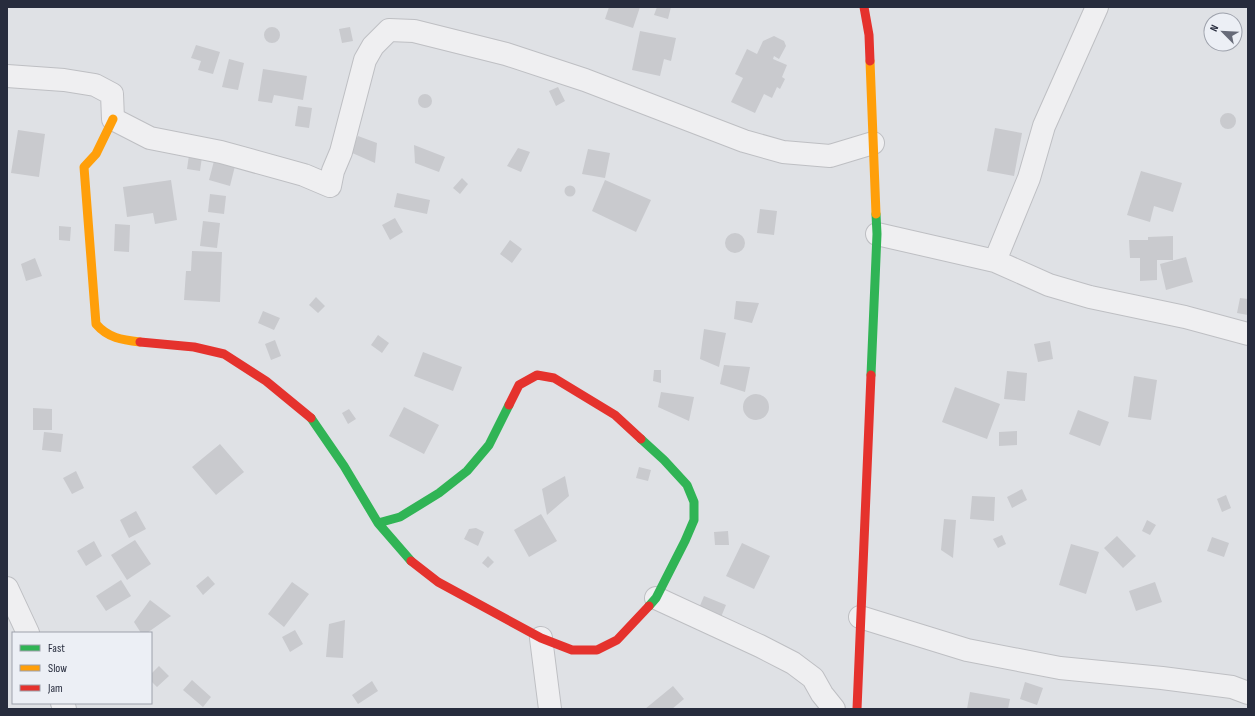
<svg xmlns="http://www.w3.org/2000/svg" width="1255" height="716" viewBox="0 0 1255 716" font-family="'Sofia Sans Condensed',sans-serif">
<style>
.building{fill:#c9cace}
.lines{fill:none;stroke-linecap:round;stroke-linejoin:round}
.street-casing{stroke:#bebfc3;stroke-width:24}
.street{stroke:#efeff1;stroke-width:22}
.fast{stroke:#30b455;stroke-width:9}
.slow{stroke:#ff9f0a;stroke-width:9}
.jam{stroke:#e5322d;stroke-width:9}
</style>
<rect width="100%" height="100%" fill="#dfe1e5"/>
<!-- building -->
<path class="building" d="M609,7H640L633,28L605,19Z
M657,7H671L668,19L654,15Z
M264 35a8 8 0 1 1 16 0a8 8 0 1 1-16 0Z
M350,27L353,41L342,43L339,29Z
M640,31L676,38L671,61L664,59L660,76L632,70Z
M774,36L784,41L786,46L779,59L774,56L773,59L787,65L782,77L785,79L780,89L777,87L772,98L764,94L755,113L731,102L743,78L735,74L747,49L757,54L763,41Z
M196,45L220,52L213,74L198,70L201,61L191,58Z
M229,59L244,63L238,90L222,87Z
M263,69L307,76L303,100L274,95L272,103L258,101Z
M558,87L565,101L556,106L549,91Z
M418 101a7 7 0 1 1 14 0a7 7 0 1 1-14 0Z
M298,106L312,108L309,128L295,126Z
M1220 121a8 8 0 1 1 16 0a8 8 0 1 1-16 0Z
M995,128L1022,133L1014,176L987,171Z
M18,130L45,134L39,177L11,173Z
M358,136L377,143L375,163L350,152Z
M414,145L445,157L439,172L415,163Z
M518,148L530,152L521,172L507,166Z
M588,149L610,153L605,178L582,174Z
M189,155L202,157L200,171L187,169Z
M214,161L235,166L230,186L209,180Z
M1141,171L1182,183L1173,212L1154,206L1150,222L1127,215Z
M462,178L468,184L460,194L453,188Z
M171,180L177,220L155,224L153,213L127,217L123,187Z
M605,180L651,200L636,232L592,211Z
M564.5 191a5.5 5.5 0 1 1 11 0a5.5 5.5 0 1 1-11 0Z
M397,193L430,200L427,214L394,207Z
M210,194L226,196L224,214L208,212Z
M760,209L777,211L774,235L757,233Z
M395,218L403,232L390,240L382,225Z
M203,221L220,223L217,248L200,246Z
M115,224L130,225L129,252L114,251Z
M59,226L71,227L70,241L59,240Z
M725 243a10 10 0 1 1 20 0a10 10 0 1 1-20 0Z
M1173,236V260H1157V280L1140,281V258H1130L1129,240H1148V237Z
M510,240L522,249L512,263L500,254Z
M192,251L222,252L220,302L184,300L186,271H191Z
M1186,257L1193,282L1166,290L1160,264Z
M35,258L42,276L26,281L21,264Z
M316,297L325,306L318,313L309,305Z
M1240,298L1248,299V315L1237,313Z
M736,301L759,303L752,323L734,319Z
M263,311L280,318L274,330L258,323Z
M704,329L726,333L719,367L700,359Z
M378,335L389,343L382,353L371,345Z
M275,340L281,356L271,360L265,344Z
M1050,341L1053,359L1038,362L1034,344Z
M423,352L462,367L453,391L414,376Z
M724,365L750,367L745,392L720,384Z
M654,370H661V383L653,381Z
M1007,371L1027,373L1025,401L1004,399Z
M1134,376L1157,380L1151,420L1128,417Z
M955,387L1000,404L987,439L942,422Z
M661,392L694,397L689,421L658,407Z
M743 407a13 13 0 1 1 26 0a13 13 0 1 1-26 0Z
M404,407L439,425L424,454L389,436Z
M33,408L52,409V430H33Z
M349,409L356,419L348,424L342,413Z
M1078,410L1109,422L1100,446L1069,434Z
M1017,431V445L999,446V432Z
M44,432L63,434L61,452L42,450Z
M220,444L244,472L216,495L192,467Z
M639,467L651,470L648,481L636,478Z
M76,471L84,488L72,494L63,478Z
M565,476L569,496L547,515L542,489Z
M1022,489L1027,500L1012,508L1007,497Z
M1226,495L1231,508L1222,512L1217,499Z
M972,496L995,497L994,521L970,519Z
M136,511L146,529L129,538L120,520Z
M541,514L557,541L529,557L514,530Z
M944,519L956,520L953,558L941,550Z
M1147,520L1156,525L1150,535L1142,531Z
M476,528L484,532L478,546L464,539L469,529Z
M728,531L729,545H715L714,532Z
M1002,535L1006,544L998,548L993,539Z
M1117,536L1136,556L1123,568L1104,548Z
M1212,537L1229,543L1224,557L1207,551Z
M135,540L151,564L127,580L111,555Z
M94,541L102,556L86,566L77,551Z
M742,543L770,556L754,589L726,576Z
M1071,544L1099,552L1086,594L1059,585Z
M488,556L494,562L488,568L482,563Z
M208,576L215,584L203,595L196,586Z
M121,580L131,596L106,611L96,596Z
M292,582L309,594L284,627L268,614Z
M1155,582L1162,602L1136,611L1129,591Z
M704,596L726,605L721,617L699,608Z
M150,600L171,616L147,633H141L134,622Z
M345,620L343,658L326,657L329,624Z
M295,630L303,644L290,652L282,637Z
M159,666L169,676L157,687L151,681V674Z
M192,680L211,697L203,707L183,690Z
M372,681L378,691L358,704L352,695Z
M1025,682L1043,688L1037,705L1020,699Z
M673,686L684,699L672,709H645Z
M970,692L1010,699L1008,709H967Z"/>
<g class="lines">
<defs>
<path id="street" d="M7,76L64,80L95,85L112,94L113,119L150,138L221,152L304,175L330,186L333,171L341,152L365,60L373,46L389,30L414,31L506,54L585,80L744,141L783,152L830,156L873,143
M877,234L995,261L1049,285L1090,297L1185,317L1248,334
M995,261L1029,178L1044,126L1097,7
M7,588L28,633
M656,598L760,646L793,663L813,678L822,694L834,709
M860,617L967,650L1060,668L1162,678L1232,687L1248,693
M541,638L550,709
M62,703L65,709"/>
</defs>
<!-- street casing -->
<use href="#street" class="street-casing"/>
<!-- street -->
<use href="#street" class="street"/>
<!-- fast -->
<path class="fast" d="M871,375L877,234L876,214
M311,418L344,466L378,523L411,561
M641,439L664,460L687,485L694,502V520L685,541L656,598L649,606
M378,523L400,517L439,493L467,471L489,445L509,405"/>
<!-- slow -->
<path class="slow" d="M870,61L876,214
M113,119L96,154L84,167L96,324C108,338 122,340 140,342"/>
<!-- jam -->
<path class="jam" d="M864,7L869,35L870,61
M140,342L194,347L224,354L266,381L311,418
M509,405L519,385L537,375L554,378L615,415L641,439
M411,561L438,582L541,638L572,650H597L617,640L649,606
M857,709L871,375"/>
</g>
<!-- border -->
<rect width="1255" height="716" fill="none" stroke="#272c3d" stroke-width="16"/>
<!-- legend -->
<rect x="12" y="632" width="140" height="72" fill="#eceff5" stroke="#9da1ab"/>
<rect x="20" y="645" width="20" height="6" fill="#30b455" stroke="#9da1ab"/>
<text x="48" y="652" font-size="12" fill="#272c3d">Fast</text>
<rect x="20" y="665" width="20" height="6" fill="#ff9f0a" stroke="#9da1ab"/>
<text x="48" y="672" font-size="12" fill="#272c3d">Slow</text>
<rect x="20" y="685" width="20" height="6" fill="#e5322d" stroke="#9da1ab"/>
<text x="48" y="692" font-size="12" fill="#272c3d">Jam</text>
<!-- north arrow -->
<g transform="translate(1223 32) rotate(294)"><circle r="19" fill="#eceff5" stroke="#9da1ab"/>
<path d="M0-3L7 15L0 10L-7 15Z" fill="#676b78"/>
<text y="-6" font-size="11" font-weight="bold" text-anchor="middle" fill="#272c3d">N</text>
</g>
</svg>
